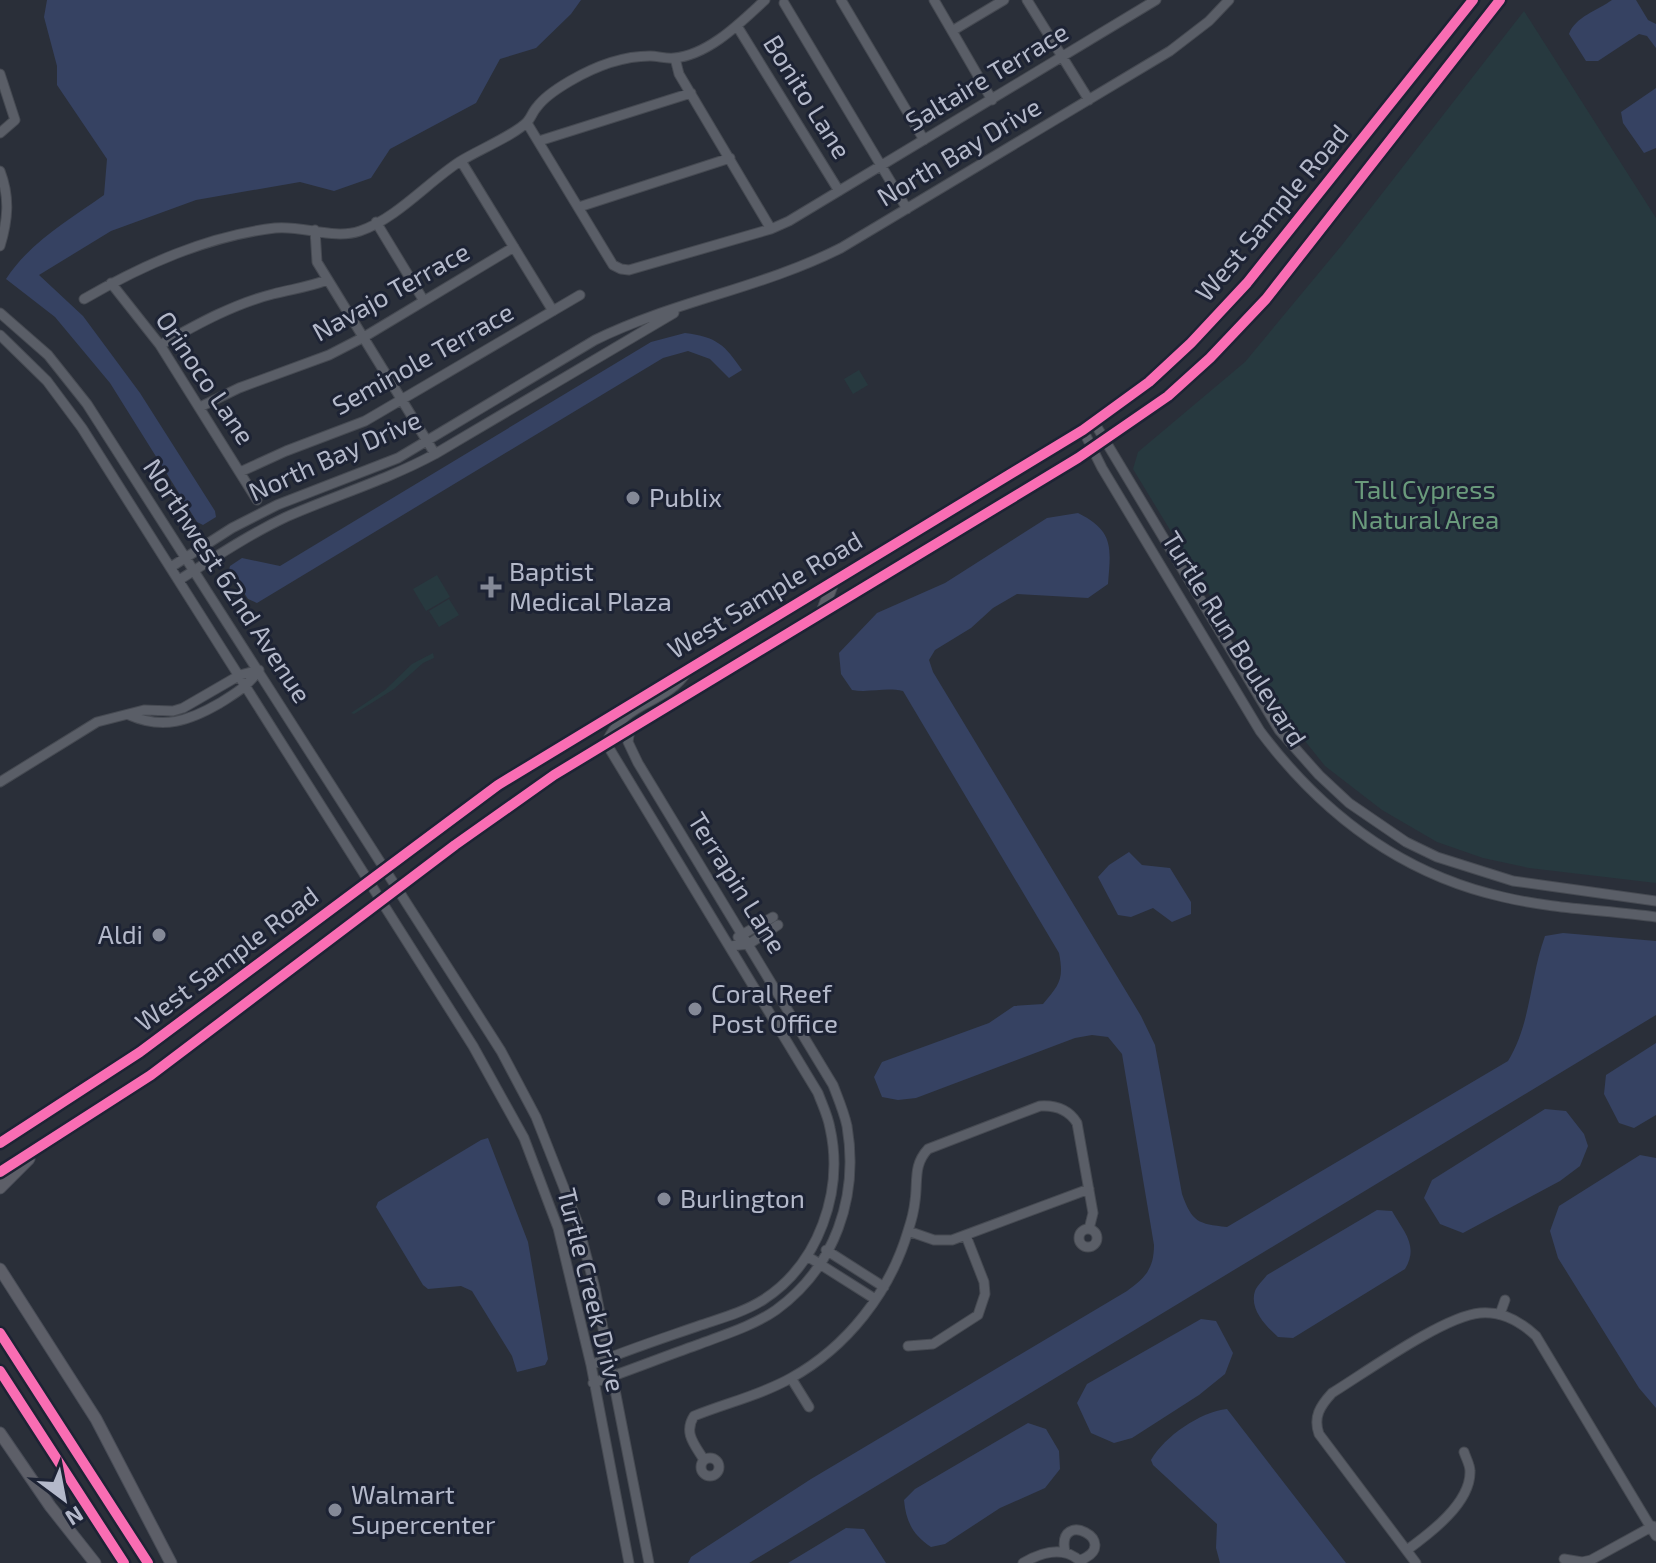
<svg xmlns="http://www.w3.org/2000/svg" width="1656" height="1563" viewBox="0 0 1656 1563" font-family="'Exo 2',sans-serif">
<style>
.green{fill:#27393f}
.water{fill:#364262}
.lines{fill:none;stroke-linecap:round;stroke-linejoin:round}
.minor-casing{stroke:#464a52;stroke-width:11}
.major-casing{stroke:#484c56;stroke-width:13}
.minor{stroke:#5a5e67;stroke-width:9}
.major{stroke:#5d5f68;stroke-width:11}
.cycleway-casing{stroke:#1d2334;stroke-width:15}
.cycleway{stroke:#f96db3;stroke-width:10}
.poi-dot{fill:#848997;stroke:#1d2334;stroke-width:3}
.labels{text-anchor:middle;stroke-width:6;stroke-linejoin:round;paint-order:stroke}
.street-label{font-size:26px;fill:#b4b9ca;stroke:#1d2334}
.park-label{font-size:26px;fill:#6a9b7c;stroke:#1d2334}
.poi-label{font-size:26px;fill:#b4b9ca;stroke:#1d2334;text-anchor:start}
</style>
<rect width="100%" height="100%" fill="#2a2f39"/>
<!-- green -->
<path class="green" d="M1524,11L1656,218V883L1529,868L1483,858L1437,842L1382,810L1325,766L1277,706L1133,469L1138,452L1245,362L1342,245Z
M859,370L868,385L853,394L844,379Z
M437,575L450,597L426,611L413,589Z
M449,599L459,615L439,627L429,611Z
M433,653L434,658L423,663L394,689L354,714L351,713L385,690L412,664Z"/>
<!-- water -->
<path class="water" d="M47,0H581L571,14L536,48L500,59L476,103L390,149L371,178L334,191L300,182L196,200L111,231L39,275L83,316L140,393L215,511L216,517L203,525L197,522L110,383L55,317L6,279C30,242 69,220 104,195L107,159L57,85V66L44,17Z
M1612,0H1636L1648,20L1656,24V48L1647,36L1639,34L1598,61H1586L1569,34C1575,17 1598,10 1612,0Z
M1656,88V148L1644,153L1623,123L1621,112Z
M685,333C717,337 725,345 742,370L729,378L710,359L688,351L663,358L257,603L248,599L229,570L230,566L242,558L280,566L651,342Z
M1078,513C1114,531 1111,547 1108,584L1088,598L1017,594L993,608L971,628L935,650L929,660L933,672L1141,1016L1155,1045L1182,1194C1192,1222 1198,1224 1227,1227L1508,1061C1531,1024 1530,977 1545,936L1563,933L1656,941V1015L749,1563H688L691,1557L811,1479L1127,1291C1145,1278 1154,1269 1154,1245L1122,1054L1108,1037L1092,1035L1075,1038L916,1098L898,1100L882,1097L874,1077L882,1062L989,1023L1014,1006L1043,1004C1060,984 1064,979 1059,953L903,691C885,687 870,693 852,690L841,674L839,653L877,613L945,583L1047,518Z
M1129,852L1142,865L1170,868L1191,902V914L1172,922L1153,908L1131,917L1118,915L1098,877L1109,865Z
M1656,1043V1115L1634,1128L1619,1123L1604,1094L1606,1075Z
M1545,1109L1566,1111L1584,1134L1588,1146L1580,1166L1560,1181L1463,1233L1440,1224L1424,1198L1432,1180Z
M488,1138L528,1242L548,1359L545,1365L517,1372L512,1356L472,1291L461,1286L428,1289L423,1285L376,1207L378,1202L481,1140Z
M1640,1155L1656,1158V1408L1639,1388L1558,1258L1550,1231L1559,1206Z
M1377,1210L1392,1211C1404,1232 1419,1246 1405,1269L1293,1338L1278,1337C1266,1326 1249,1309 1255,1291C1257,1286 1263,1280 1267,1275Z
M1201,1319L1216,1321L1233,1353L1225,1374L1199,1395L1132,1438L1114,1443L1091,1433L1077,1403L1087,1384Z
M1227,1409L1346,1563H1220L1216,1548L1217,1524L1153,1465L1151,1460C1165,1436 1200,1412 1227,1409Z
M1028,1423L1046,1429L1059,1451L1060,1469L1045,1488L1000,1508L945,1544L931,1547C913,1535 906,1522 904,1500L915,1489Z
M846,1528L864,1529L886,1563H788Z"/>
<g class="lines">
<defs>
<path id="minor" d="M841,0L924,140
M934,0L992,100
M1027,0L1089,100
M784,3L907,209
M737,26L839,191
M952,31L1004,0
M675,58L679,74L771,229
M0,74L15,120L0,133
M527,123L613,265L621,269L629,270L771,229L789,221L1156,0
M539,141L691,93
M461,161L553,311
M0,171C10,197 8,220 0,246
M579,207L730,158
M376,222L424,301
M315,230L317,262L435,454
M111,283L160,345L257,500
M84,299C143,265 207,236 275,228C303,225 333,240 360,231C397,218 427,183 459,162C476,151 515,135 527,122C531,118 533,111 537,107C545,96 558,88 570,81C594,67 622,56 650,56C658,56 666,59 674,58C709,55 741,22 765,0
M0,313L48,355L87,404L457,982L501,1051L536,1117L577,1221L595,1288L649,1563
M0,335L47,381L82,428L473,1046L524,1138L558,1228L591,1365L629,1563
M160,345C196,325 233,304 273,294C292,289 309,287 327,280
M200,407L239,388L329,355L364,337L514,247
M1094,422L1279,730L1319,775L1349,803L1406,842L1437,857L1513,881L1656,901
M1083,430L1102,468L1260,731C1323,815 1401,874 1503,897C1553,909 1606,910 1656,917
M240,472L286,451L365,421L580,295
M171,567L232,528L277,505L398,458L595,340C674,301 762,288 841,248L1170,51L1209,21L1229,0
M179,580C214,558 248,535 286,517C336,495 387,480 435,454L674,313
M129,715C163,730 189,721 220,703C237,692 247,687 259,670
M0,782L97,722L144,710L173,711L183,708L240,675L259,670
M738,937L773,917
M730,946L749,944L778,925
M1079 1238a9 9 0 1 1 18 0a9 9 0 1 1-18 0Z
M908,1231L934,1240H952L1089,1189
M826,1250L884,1287
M807,1256L875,1299
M1500,1314L1505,1300
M908,1346L933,1344L978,1315L985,1294L984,1282L966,1236
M591,1365C627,1350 664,1338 701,1325C722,1318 744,1312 763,1300C819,1264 844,1191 830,1128C828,1116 822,1104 818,1093L606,743C626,699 664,706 687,672
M791,1378L809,1407
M593,1383C628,1371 663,1357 697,1345C723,1335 753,1326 776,1310C835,1267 859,1197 847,1126C844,1112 838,1098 833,1085L638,763L628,742L630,728
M701 1467a9 9 0 1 1 18 0a9 9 0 1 1-18 0Z
M704,1460C695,1445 683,1433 694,1416C726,1403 761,1395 791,1378C847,1347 890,1292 908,1231C911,1222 914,1211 915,1201C918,1181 913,1165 928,1149L1040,1106C1056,1105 1069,1110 1077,1123L1093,1213L1089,1229
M1407,1550C1429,1534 1471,1503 1470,1471C1470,1465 1466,1458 1464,1452
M1065,1552C1056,1507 1123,1542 1081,1560
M1564,1559L1582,1562L1591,1560L1653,1526
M1023,1563C1042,1552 1065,1545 1082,1563
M1416,1563L1319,1434C1313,1417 1320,1406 1332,1393C1366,1372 1444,1316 1480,1313C1502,1311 1521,1322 1536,1336L1656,1536"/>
<path id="major" d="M822,612L834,580
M0,1143L140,1052L498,785L1083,430L1149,382L1191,343L1247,283L1473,0
M0,1172L151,1075L455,845L554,775L1078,458L1168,396L1210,358L1266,299L1500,0
M0,1188L29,1159
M0,1269L96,1419L171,1563
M0,1333L148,1563
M0,1371L124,1563
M0,1433L50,1506L95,1563"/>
</defs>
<!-- minor casing -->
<use href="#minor" class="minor-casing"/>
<!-- major casing -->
<use href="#major" class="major-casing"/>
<!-- minor -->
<use href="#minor" class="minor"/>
<!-- major -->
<use href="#major" class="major"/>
<defs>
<path id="cycleway" d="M0,1143L140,1052L498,785L1083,430L1149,382L1191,343L1247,283L1473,0
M0,1172L151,1075L455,845L554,775L1078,458L1168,396L1210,358L1266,299L1500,0
M0,1333L148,1563
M0,1371L124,1563"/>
</defs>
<!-- cycleway casing -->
<use href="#cycleway" class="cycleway-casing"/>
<!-- cycleway -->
<use href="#cycleway" class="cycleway"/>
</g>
<!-- markers -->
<g class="poi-dot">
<circle cx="633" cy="498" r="8"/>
<path d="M487 575h8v8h8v8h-8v8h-8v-8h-8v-8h8z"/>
<circle cx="159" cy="935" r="8"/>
<circle cx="695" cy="1009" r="8"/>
<circle cx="664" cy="1199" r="8"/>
<circle cx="335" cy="1510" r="8"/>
</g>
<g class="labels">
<!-- street labels -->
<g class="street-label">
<text transform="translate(987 77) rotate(-31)" y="9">Saltaire Terrace</text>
<text transform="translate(807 97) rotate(58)" y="9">Bonito Lane</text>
<text transform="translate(959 152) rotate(-31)" y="9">North Bay Drive</text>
<text transform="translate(1272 213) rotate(-50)" y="9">West Sample Road</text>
<text transform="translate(391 292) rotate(-29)" y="9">Navajo Terrace</text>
<text transform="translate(423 359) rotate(-29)" y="9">Seminole Terrace</text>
<text transform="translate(205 378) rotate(56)" y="9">Orinoco Lane</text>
<text transform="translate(335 456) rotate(-24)" y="9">North Bay Drive</text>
<text transform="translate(227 581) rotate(57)" y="9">Northwest 62nd Avenue</text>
<text transform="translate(765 595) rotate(-31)" y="9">West Sample Road</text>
<text transform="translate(1234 639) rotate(58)" y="9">Turtle Run Boulevard</text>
<text transform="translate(737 883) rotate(58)" y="9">Terrapin Lane</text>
<text transform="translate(227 959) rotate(-37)" y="9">West Sample Road</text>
<text transform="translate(591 1290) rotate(76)" y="9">Turtle Creek Drive</text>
</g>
<!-- park labels -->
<g class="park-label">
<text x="1425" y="499">Tall Cypress<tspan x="1425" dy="30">Natural Area</tspan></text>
</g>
<!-- poi labels -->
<g class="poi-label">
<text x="649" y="507">Publix</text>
<text x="509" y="581">Baptist<tspan x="509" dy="30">Medical Plaza</tspan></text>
<text x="143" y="944" text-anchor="end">Aldi</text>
<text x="711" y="1003">Coral Reef<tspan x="711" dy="30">Post Office</tspan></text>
<text x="680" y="1208">Burlington</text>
<text x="351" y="1504">Walmart<tspan x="351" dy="30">Supercenter</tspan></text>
</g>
</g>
<!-- north arrow -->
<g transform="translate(64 1499) rotate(148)" stroke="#1d2334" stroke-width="6" paint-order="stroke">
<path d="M0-6L14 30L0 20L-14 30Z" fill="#b4b9ca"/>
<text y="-12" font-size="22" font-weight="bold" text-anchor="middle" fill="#b4b9ca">N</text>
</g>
</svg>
